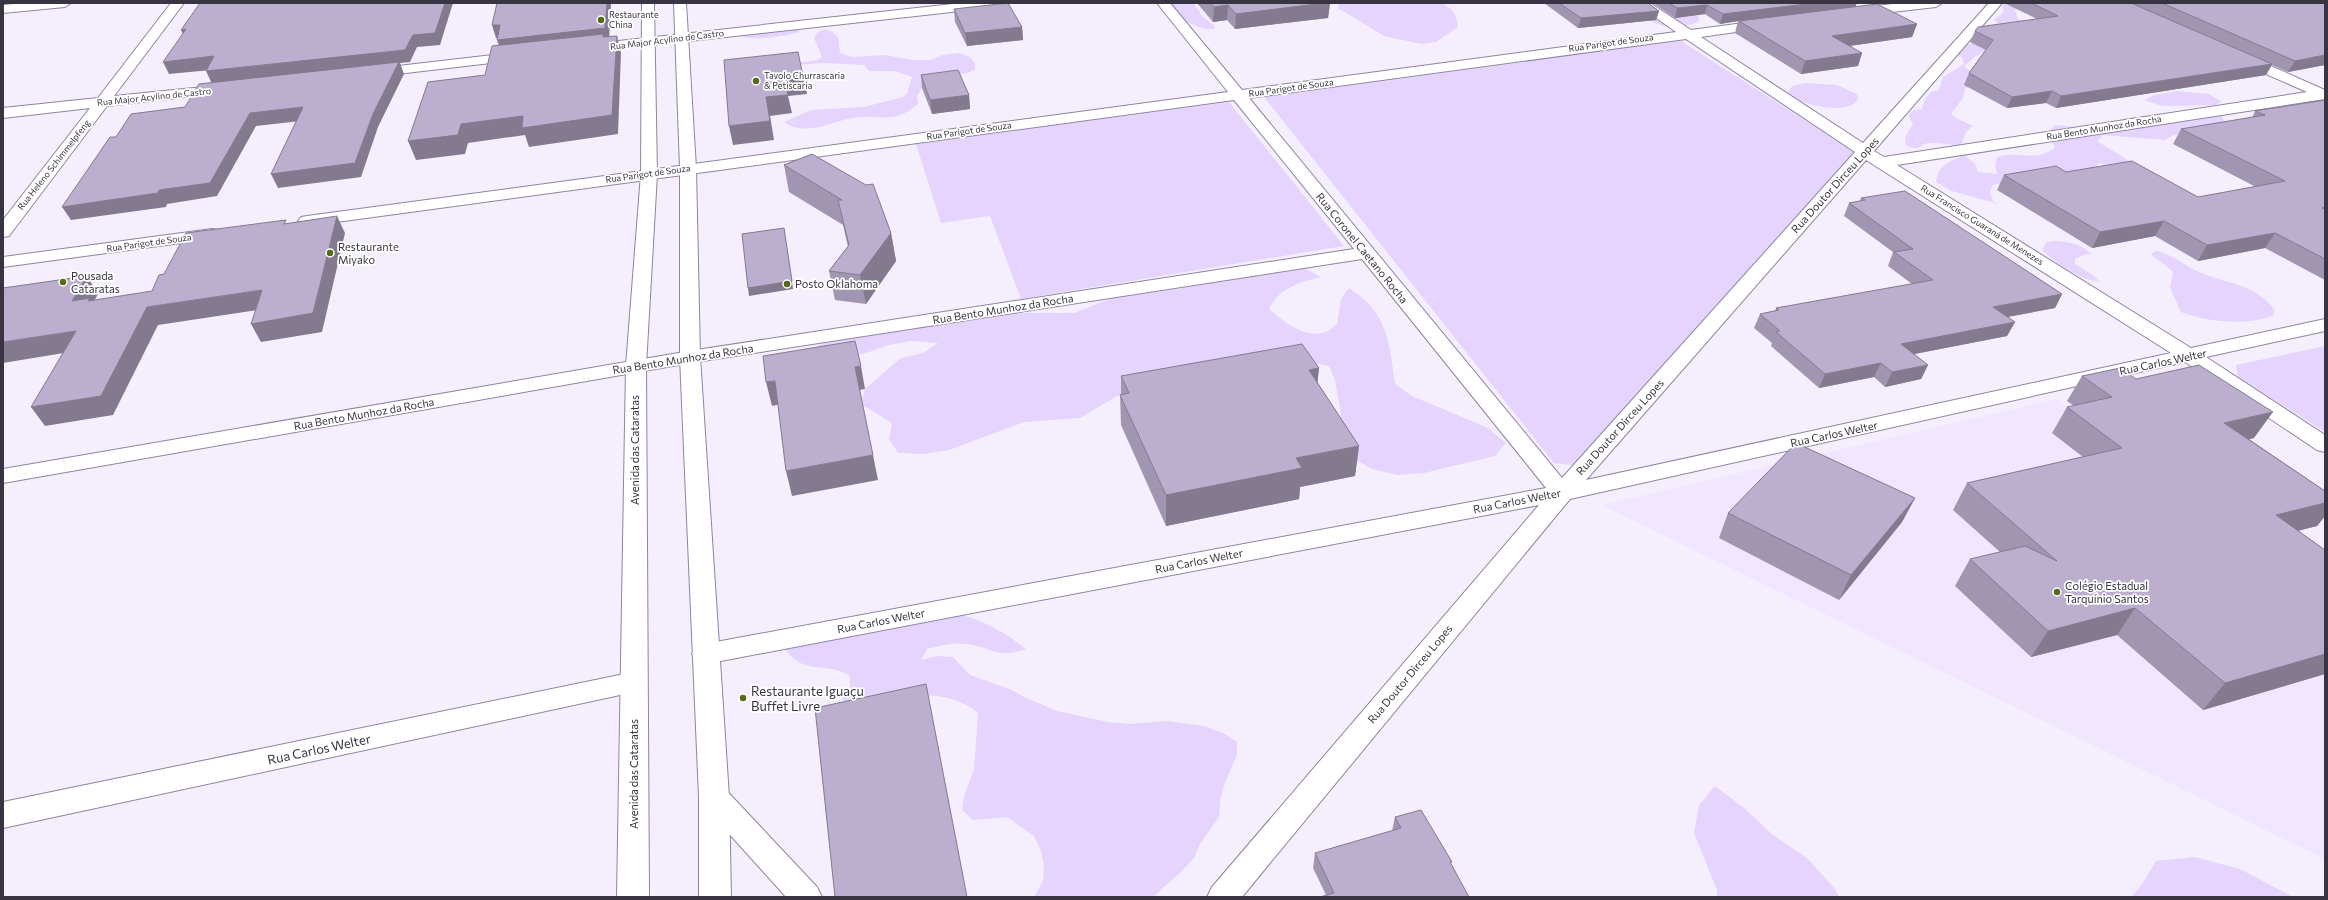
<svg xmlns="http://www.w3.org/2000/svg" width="2328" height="900" viewBox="0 0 2328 900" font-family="Commissioner,sans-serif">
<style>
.built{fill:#f0e6ff}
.green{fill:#e5d4fe}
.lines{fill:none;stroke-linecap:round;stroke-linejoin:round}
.minor-casing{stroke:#9083a2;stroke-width:2}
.primary-casing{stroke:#9083a2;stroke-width:2}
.minor{fill:#fff;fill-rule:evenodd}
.primary{fill:#fff;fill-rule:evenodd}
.wall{fill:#a196b1}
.shaded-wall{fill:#837a90}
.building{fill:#bbaece;stroke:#837a90}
.poi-dot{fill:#556b1a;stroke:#fff;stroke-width:1.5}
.labels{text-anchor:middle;stroke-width:3.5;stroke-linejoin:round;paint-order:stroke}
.far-poi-label{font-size:9px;fill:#393441;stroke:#fff;text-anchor:start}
.far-street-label{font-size:9px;fill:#393441;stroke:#fff}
.street-label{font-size:11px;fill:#393441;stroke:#fff}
.poi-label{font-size:11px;fill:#393441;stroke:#fff;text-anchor:start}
.near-poi-label{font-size:13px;fill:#393441;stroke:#fff;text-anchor:start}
.near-street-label{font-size:13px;fill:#393441;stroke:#fff}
</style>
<rect width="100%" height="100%" fill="#f5effd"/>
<!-- built -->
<path class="built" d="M2056,399L2325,589V859L1602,505Z"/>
<!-- green -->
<path class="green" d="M1172,3H1193L1203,17L1215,26L1214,29C1205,31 1183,22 1178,14C1175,11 1175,7 1172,3Z
M1339,3H1445V5C1455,11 1456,15 1458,27L1436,42L1421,44L1384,36L1338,8Z
M1652,3H1675L1698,12L1699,21C1688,28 1657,30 1649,18C1647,15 1645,10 1644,6Z
M2007,3L2014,7L2018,19L2029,26L1976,56L1964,66L1968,70L1977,71L1971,87L1965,88L1963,98L1951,114L1956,118L1973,126L1966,132L1962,143L1958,146C1949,145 1938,142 1929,143C1918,144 1922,153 1906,145C1903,137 1909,131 1913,124L1908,115L1914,110L1922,109C1924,99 1928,91 1939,90L1943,77L1964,64L1962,57L1953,53L1957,48L1976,42L2001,26L1994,20L2004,12L2002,6Z
M793,29L801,31C792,36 747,42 740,35Z
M824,29L831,31L838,37L840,53L852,57L885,55L912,60H931L943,55L959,53L970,57L975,63V70L922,88L917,96L918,104C895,123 887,116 861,117C835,118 808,139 784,122L811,110L864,107L903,97L907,93L912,77L895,71H869L864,65L824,63L798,65L794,63L817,60L822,57L814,38L818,32Z
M1681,41L1856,153L1581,466L1554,463L1264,97Z
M1806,83L1837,85L1857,94L1858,99C1850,116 1798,106 1788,92L1792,86Z
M2177,91L2209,94L2222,102L2215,105L2162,106L2144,100L2155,95Z
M1229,102L1344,246L1021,299L990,216L941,223L916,144Z
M2203,111L2222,116L2225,123L2192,134L2174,135L2165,140L2103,135L2097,141L2152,175L2098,163L2094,177L2008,181L1993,185L1990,192L1993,201L1998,204L1952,191L1936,182C1938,164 1950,163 1964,155L1975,164L1978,172L1997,174L1995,165L1997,157C2019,150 2034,163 2055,148L2049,131L2055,125L2094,129L2127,118Z
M2056,241C2068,242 2084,244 2091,255L2087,254L2075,259V264L2094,276L2100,282C2078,279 2059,265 2043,251L2044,246L2047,242Z
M2156,251C2172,254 2182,264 2197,271C2224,284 2257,283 2275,311L2273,316C2244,326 2209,322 2181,312L2170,287L2173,272L2151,254Z
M1293,268L1306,269L1321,277C1300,282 1279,288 1269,309C1284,322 1302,337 1323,333C1328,332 1333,327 1337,324L1341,299L1349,288C1388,313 1389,341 1395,384L1412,396L1488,428L1506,443L1495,456L1424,473L1397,475L1372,469L1353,458L1343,427L1335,380L1329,366L1306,362L1148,388L1117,396L1080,418L1024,422L949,450L923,454L898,453L889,439L892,423L861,404L865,389L901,358L923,353L938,343L911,341L889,345L863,354L837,357L815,353L817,346L826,342L853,336L1012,313H1074L1112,298L1178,289Z
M2325,346V432L2238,377L2236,365Z
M949,612C980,618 1002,630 1026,649C997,659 993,648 967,644C954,642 939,646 927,649L921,660L937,656L953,657L970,675L1012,690L1026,698L1057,711L1108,722L1129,724L1167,721L1204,726L1223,733L1237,742V755L1224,785L1220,801L1219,817L1200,844L1194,858L1182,871L1153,897H1034L1043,881L1044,865L1041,851L1034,836L1007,817L973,820L962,810L964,796L974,769L978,713C943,683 889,699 847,704L838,695L850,688V676C828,661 804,676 786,650L788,646Z
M1715,786L1744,808L1773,835L1807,858L1835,889L1839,897H1717V890L1694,833L1699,805Z
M2195,857L2240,869L2293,897H2131L2143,883L2156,861Z"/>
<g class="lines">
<defs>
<path id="minor" d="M25,3H71L65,7L3,13V5Z
M171,3H184L114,96L224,85L229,86L231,89L229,92L107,106L9,236L3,237V220L90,108L3,118V108L98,98Z
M962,3H1003L997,7L591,52L584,48L591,44Z
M1157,3H1170L1242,90L1676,32L1635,3H1650L1691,30L1766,20L1771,21L1773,24L1771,27L1701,37L1863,143L1989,3H2002L1874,151L1884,157L2307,92L2236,61L2234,58L2236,55H2246L2325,90V99L1897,165L2191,348L2325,319V331L2206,357L2325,435V452L2317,450L2185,362L1570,499L1242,897H1207L1212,887L1539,505L705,664L696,661L692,654L696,647L705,644L1546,488L1362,259L690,363L3,483V469L690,351L1354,249L1234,100L307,226L301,225L298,221L301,217L307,216L1228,92ZM1686,39L1855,152L1562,478L1249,98ZM1866,160L2171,353L1586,480Z
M1902,3H1942L1936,7L1857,16L1850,12L1857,8Z
M519,52L524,53L526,56L524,59L372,77L365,73L372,69Z
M212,229L218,230L221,234L218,238L3,267V257Z
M634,672L643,675L647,682L643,689L634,692L3,828V802Z
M714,785L724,788L817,887L822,897H786L704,806L699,797L704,788Z"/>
<path id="primary" d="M642,3H654L657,174L646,366L649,897H617L626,366L641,174Z
M674,3H686L696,168L700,357L729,797L731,897H699V797L680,357V168Z"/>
</defs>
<!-- minor casing -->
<use href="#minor" class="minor-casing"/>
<!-- primary casing -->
<use href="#primary" class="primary-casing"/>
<!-- minor -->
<use href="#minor" class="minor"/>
<!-- primary -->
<use href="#primary" class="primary"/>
</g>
<!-- wall -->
<path class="wall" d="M1197,3H1330L1328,18L1235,29L1227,20L1213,22Z
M1544,3H1648L1659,11L1656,20L1578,28Z
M1653,3H1857L1855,7L1917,24L1912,37L1849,46L1862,53L1858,66L1801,74L1735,33L1738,21L1720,24L1705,14L1675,18Z
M2004,3H2325V65L2288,72L2272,65L2266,75L2056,108L2046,103L2007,108L1964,85L1969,73L1986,50L1970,42L1975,31L2037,19Z
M954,9L1022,27L1023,40L967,46L955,22Z
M921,75L969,95L970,109L932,114L922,88Z
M2325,100V280L2265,248L2198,261L2155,236L2092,248L1997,190L2004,175L2066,172L2198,197L2256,187L2173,144L2181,129L2252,118L2255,111Z
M812,154L891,233L896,261L866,304L835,300L829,271L848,247L843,225L789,192L784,165Z
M1861,198L2062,294L2055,308L2007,317L2015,322L2007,336L1914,354L1928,365L1921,379L1885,387L1874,377L1819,388L1771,346L1772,343L1754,328L1760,314L1775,311L1776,308L1912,284L1888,266L1893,252L1844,216L1849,203L1860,201Z
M1319,368L1317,382L1359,446L1355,476L1300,487L1299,499L1166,526L1121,425L1120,395H1121V376Z
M2082,376L2136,379L2254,438L2249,439L2325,491V516L2317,526L2298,531L2325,550V674L2203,710L2117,635L2031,657L1955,586L1970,559L2000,552L1953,510L1967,483L2083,457L2052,433L2067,407L2074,406L2067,401Z
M1915,498L1902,522L1839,600L1719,538L1728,513Z
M1395,817L1451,864L1326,895L1313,868L1315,853L1392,831Z"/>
<!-- shaded-wall -->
<path class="shaded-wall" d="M445,3H453L440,45L417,47L410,62L400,63L404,74L378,127L361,177L278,188L271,174L373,114L212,84L206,71L413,35Z
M607,3H611L609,40L501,52L497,40Z
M1325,3H1330L1328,18L1235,29L1236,14Z
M1815,3H1857L1855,7L1739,21H1738L1720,24L1723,14Z
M1228,5L1227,20L1213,22L1214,7Z
M1707,5L1705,14L1675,18L1677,8Z
M1659,11L1656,20L1578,28L1581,18Z
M1917,24L1912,37L1828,49L1832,36Z
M492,25H500L504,37L496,38Z
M1022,27L1023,40L967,46L965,33Z
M186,29L187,42L181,30Z
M617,36L621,53L618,134L529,147L525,135L468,143L465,154L416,160L408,141L461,124Z
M1862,53L1858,66L1801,74L1805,61Z
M2325,55V65L2288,72L2295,61Z
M214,56L221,69L169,74L163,62Z
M2272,64L2266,75L2056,108L2061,96Z
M803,76L807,94L788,96L792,113L770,116L774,140L733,145L729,126L785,78Z
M2052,91L2046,103L2007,108L2012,97Z
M969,95L970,109L932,114L930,100Z
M303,107L309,120L256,126L217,196L167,204L166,207L71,220L62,207L159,190L250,113Z
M337,216L345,233L322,332L261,342L251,324Z
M2164,221L2155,236L2092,248L2100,232Z
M784,228L793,289L749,296L748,288Z
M891,233L896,261L866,304L860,275Z
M2275,233L2265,248L2198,261L2207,245Z
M87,276L98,294L93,303L72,301Z
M262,290L271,308L158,325L113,415L45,426L31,407L147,307Z
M2062,294L2055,308L1986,321L1993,307Z
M2015,322L2007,336L1894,358L1901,344Z
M76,331L88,349L3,363V342Z
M1881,363L1874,377L1819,388L1825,374Z
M1928,365L1921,379L1885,387L1892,372Z
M861,366L865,389L859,390L855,367Z
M1319,368L1316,398L1309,370Z
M775,381L781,404L772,406L766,382Z
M2273,412L2254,438L2207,449L2224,423Z
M1359,446L1355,476L1300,487L1299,499L1166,526V495L1296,458Z
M873,455L878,480L792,496L786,471Z
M1915,498L1902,522L1839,600L1851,575Z
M2325,503V516L2317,526L2256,541L2276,515Z
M2135,608L2117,635L2031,657L2048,631Z
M2325,654V674L2203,710L2225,683Z"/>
<!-- building -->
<path class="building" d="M200,3H445L435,33L413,35L405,50L206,71L214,56L163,62L186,29L181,30Z
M497,3H607L605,28L497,40L500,25H492Z
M1008,3L1022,27L965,33L954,9Z
M1210,3H1325L1236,14L1228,5L1214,7Z
M1559,3H1648L1659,11L1581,18Z
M1669,3H1815L1723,14L1707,5L1677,8Z
M2031,3H2131L2272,64L2061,96L2052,91L2012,97L1969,73L1993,40L1975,31L1978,27L2058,16Z
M2162,3H2325V55L2295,61Z
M1877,4L1917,24L1832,36L1862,53L1805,61L1739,21Z
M603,34V37L617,36L612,115L522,128L523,116L461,124L458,135L408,141L428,82L485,75L492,46Z
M798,52L803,76L785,78L788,95L766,97L770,121L729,126L724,60Z
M399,62L373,114L355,163L271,174L303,107L250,113L210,183L159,190L158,193L62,207L110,137H116L131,114L185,107L199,84Z
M958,70L969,95L930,100L921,75Z
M2325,100V207L2322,208L2325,209V259L2275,233L2207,245L2164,221L2100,232L2004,175L2056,166L2066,172L2132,161L2198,197L2285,181L2181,129L2265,115L2255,111Z
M812,154L866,185L873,184L891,233L860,275L829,271L849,245L838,200H842L784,165Z
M1905,191L2062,294L1993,307L2015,322L1901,344L1928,365L1892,372L1881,363L1825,374L1776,332L1780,331L1760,314L1779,310L1776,308L1933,280L1894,252L1913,249L1849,203L1865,200L1861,198Z
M337,216L313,313L251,324L262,290L147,307L101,396L31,407L76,331L3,342V288L87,276L72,301L90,298L88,301L152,291L159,275L164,274L186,233L286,220L284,224Z
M784,228L792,281L748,288L742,234Z
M855,341L861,366L855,367L873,455L786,471L775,381L766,382L763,356Z
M1302,344L1319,368L1309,370L1359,446L1296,458L1302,468L1166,495L1120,395L1129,393L1121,376Z
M2199,365L2273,412L2224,423L2325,491V503L2276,515L2325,550V654L2225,683L2135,608L2048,631L1970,559L2025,546L2057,561L1967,483L2122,448L2067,407L2112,397L2082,376L2120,368L2136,379Z
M1796,443L1915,498L1851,575L1728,513Z
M926,684L967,897H835L815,708Z
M1421,810L1452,862H1450L1469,897H1320L1334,893L1315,853L1401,828L1395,817Z"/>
<!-- markers -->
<g class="poi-dot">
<circle cx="601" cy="20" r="4"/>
<circle cx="756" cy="81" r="4"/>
<circle cx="330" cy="253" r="4"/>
<circle cx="63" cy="282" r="4"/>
<circle cx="787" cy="284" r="4"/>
<circle cx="2057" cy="592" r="4"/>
<circle cx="743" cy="698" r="4"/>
</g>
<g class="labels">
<!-- far-poi labels -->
<g class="far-poi-label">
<text x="609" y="18">Restaurante<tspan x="609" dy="10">China</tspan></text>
<text x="764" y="79">Tavolo Churrascaria<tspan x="764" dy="10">&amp; Petiscaria</tspan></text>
</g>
<!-- far-street labels -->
<g class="far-street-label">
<text transform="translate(667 40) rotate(-7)" y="3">Rua Major Acylino de Castro</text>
<text transform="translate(1611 43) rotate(-8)" y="3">Rua Parigot de Souza</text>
<text transform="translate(1291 88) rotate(-8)" y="3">Rua Parigot de Souza</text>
<text transform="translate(154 97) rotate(-6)" y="3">Rua Major Acylino de Castro</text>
<text transform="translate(2104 128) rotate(-9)" y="3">Rua Bento Munhoz da Rocha</text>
<text transform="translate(969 131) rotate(-8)" y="3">Rua Parigot de Souza</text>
<text transform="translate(54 165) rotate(-52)" y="3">Rua Heleno Schimmelpfeng</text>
<text transform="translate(648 174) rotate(-8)" y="3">Rua Parigot de Souza</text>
<text transform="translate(1982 225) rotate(32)" y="3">Rua Francisco Guaraná de Menezes</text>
<text transform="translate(149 243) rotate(-8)" y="3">Rua Parigot de Souza</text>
</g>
<!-- street labels -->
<g class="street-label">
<text transform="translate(1835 185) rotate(-48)" y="4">Rua Doutor Dirceu Lopes</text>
<text transform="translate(1362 248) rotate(51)" y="4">Rua Coronel Caetano Rocha</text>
<text transform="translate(1003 309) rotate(-9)" y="4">Rua Bento Munhoz da Rocha</text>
<text transform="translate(683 359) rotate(-9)" y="4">Rua Bento Munhoz da Rocha</text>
<text transform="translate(2163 362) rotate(-12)" y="4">Rua Carlos Welter</text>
<text transform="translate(364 414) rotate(-10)" y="4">Rua Bento Munhoz da Rocha</text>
<text transform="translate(1620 427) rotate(-48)" y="4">Rua Doutor Dirceu Lopes</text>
<text transform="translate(1834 434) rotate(-12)" y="4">Rua Carlos Welter</text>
<text transform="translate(635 450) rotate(-90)" y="4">Avenida das Cataratas</text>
<text transform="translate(1517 501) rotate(-11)" y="4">Rua Carlos Welter</text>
<text transform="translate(1199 561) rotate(-11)" y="4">Rua Carlos Welter</text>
<text transform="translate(881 621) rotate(-11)" y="4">Rua Carlos Welter</text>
<text transform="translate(1410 674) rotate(-50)" y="4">Rua Doutor Dirceu Lopes</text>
<text transform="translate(634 774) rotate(-90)" y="4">Avenida das Cataratas</text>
</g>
<!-- poi labels -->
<g class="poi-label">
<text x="338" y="251">Restaurante<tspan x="338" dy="13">Miyako</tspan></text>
<text x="71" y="280">Pousada<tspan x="71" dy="13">Cataratas</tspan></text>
<text x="795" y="288">Posto Oklahoma</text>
<text x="2065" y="590">Colégio Estadual<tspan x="2065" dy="13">Tarquínio Santos</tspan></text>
</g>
<!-- near-poi labels -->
<g class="near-poi-label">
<text x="751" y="696">Restaurante Iguaçu<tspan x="751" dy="15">Buffet Livre</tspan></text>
</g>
<!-- near-street labels -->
<g class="near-street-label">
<text transform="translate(319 749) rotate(-12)" y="5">Rua Carlos Welter</text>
</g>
</g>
<!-- border -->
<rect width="2328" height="900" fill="none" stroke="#393441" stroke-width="8"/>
</svg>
